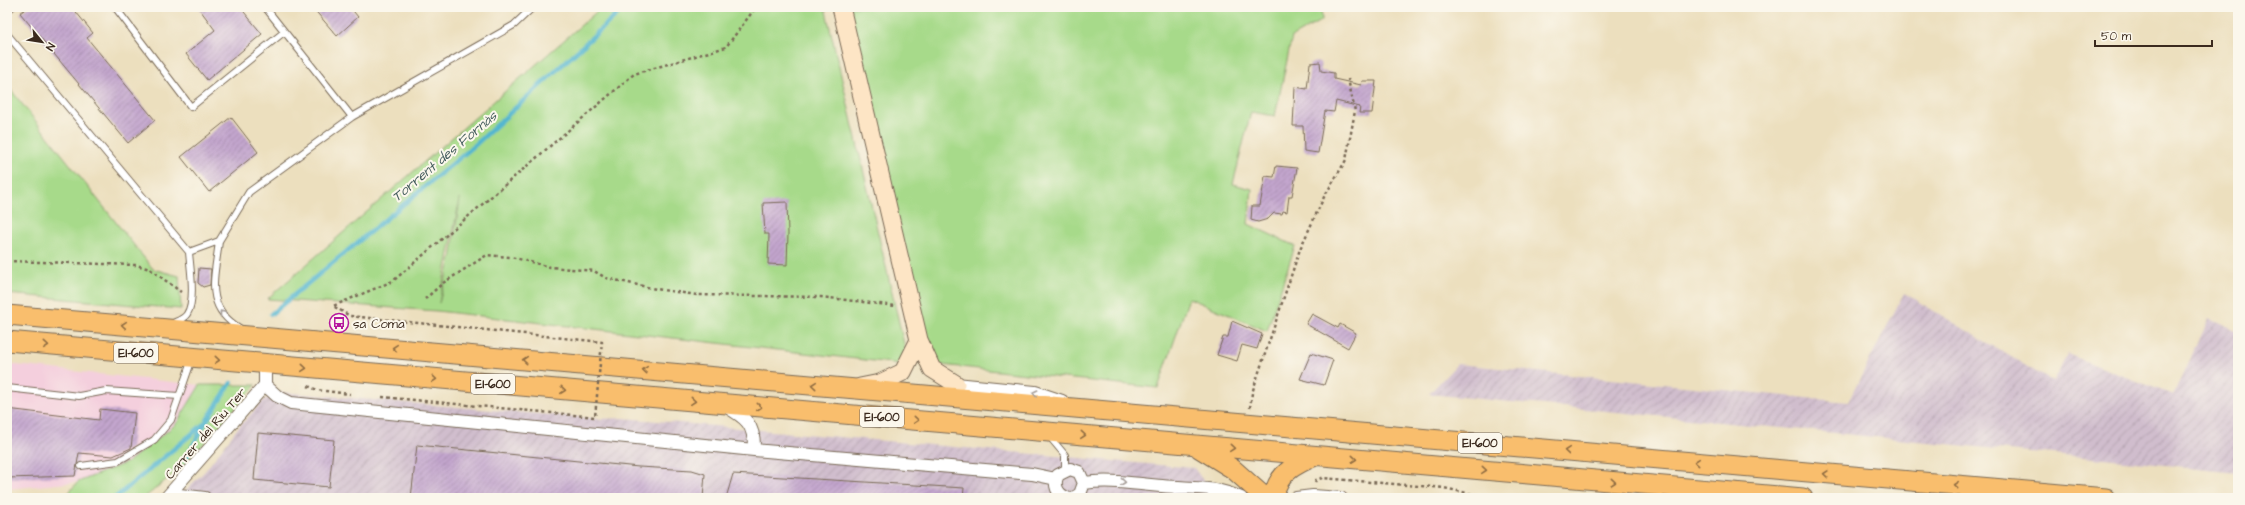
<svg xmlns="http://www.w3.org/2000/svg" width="2245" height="505" viewBox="0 0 2245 505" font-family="'Architects Daughter',sans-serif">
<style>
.built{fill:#f4cfdd}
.industrial{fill:url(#industrial-furrows)}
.green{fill:#a7da8a;stroke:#718254;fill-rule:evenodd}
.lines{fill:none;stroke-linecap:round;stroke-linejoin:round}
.stream{stroke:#52b6d0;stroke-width:4.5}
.building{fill:url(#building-hatch)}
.lane-casing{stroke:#796956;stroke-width:8}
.street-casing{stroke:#796956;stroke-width:14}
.secondary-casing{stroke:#796956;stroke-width:19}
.primary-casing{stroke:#796956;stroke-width:21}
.path{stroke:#796956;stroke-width:2.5;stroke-dasharray:3 3;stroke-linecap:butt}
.lane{stroke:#fff;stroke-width:6}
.street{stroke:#fff;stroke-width:12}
.secondary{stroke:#fde5c5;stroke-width:17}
.primary{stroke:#f9be6d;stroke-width:19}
.path-bridge{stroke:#796956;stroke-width:2.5;stroke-dasharray:3 3;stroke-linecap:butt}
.oneway{stroke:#a79f9a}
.oneway2{stroke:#906d42}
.labels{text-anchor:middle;stroke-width:4;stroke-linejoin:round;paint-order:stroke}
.shield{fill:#fbf7ec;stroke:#75685c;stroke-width:1}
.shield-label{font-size:12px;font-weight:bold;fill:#3b2a1e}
.poi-label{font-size:13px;fill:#3b2a1e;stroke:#fbf7ec;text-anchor:start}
.street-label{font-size:13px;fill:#3b2a1e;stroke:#fbf7ec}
.water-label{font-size:14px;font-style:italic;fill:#435b5c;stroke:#fbf7ec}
</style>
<defs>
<pattern id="industrial-furrows" width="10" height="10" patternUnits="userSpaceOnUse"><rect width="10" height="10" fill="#d0bdcd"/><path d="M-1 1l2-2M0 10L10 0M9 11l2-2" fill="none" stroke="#aa9aa6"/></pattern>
<pattern id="building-hatch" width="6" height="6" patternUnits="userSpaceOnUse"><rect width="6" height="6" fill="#c3a6ce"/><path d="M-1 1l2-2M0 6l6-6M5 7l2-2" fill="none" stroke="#a087a7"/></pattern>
</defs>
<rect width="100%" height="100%" fill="#fbf7ec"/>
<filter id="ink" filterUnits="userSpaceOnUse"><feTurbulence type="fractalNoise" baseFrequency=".025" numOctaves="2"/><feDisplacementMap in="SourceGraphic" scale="8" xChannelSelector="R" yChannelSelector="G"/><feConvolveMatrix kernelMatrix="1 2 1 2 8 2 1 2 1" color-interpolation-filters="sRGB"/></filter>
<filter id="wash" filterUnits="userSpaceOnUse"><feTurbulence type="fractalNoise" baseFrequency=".012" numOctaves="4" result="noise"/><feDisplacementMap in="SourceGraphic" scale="16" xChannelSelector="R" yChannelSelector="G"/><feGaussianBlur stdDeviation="0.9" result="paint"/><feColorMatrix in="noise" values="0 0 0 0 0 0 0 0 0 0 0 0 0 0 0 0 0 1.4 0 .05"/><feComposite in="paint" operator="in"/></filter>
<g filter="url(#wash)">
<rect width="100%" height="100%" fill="#ecdfbe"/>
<!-- built -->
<path class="built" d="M7,364L200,385L176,424L128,462L78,482L7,489Z"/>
<!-- industrial -->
<path class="industrial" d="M1904,293L2053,382L2067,354L2173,395L2209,319L2238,332V472L1429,394L1457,364L1848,402Z
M280,392L599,419L623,418L1194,468L1215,497L1228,498H178L205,471L237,429L264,400Z"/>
<!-- green -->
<path class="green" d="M602,7H825L909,365L437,311L267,299ZM460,198L451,258L439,303Z
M840,7H1321L1322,20L1292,37L1275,116L1251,112L1233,184L1252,189L1248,224L1295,246L1267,331L1189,298L1158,388L932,364Z
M7,85L153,269L179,276L181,309L7,294Z
M200,385H256L188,462L144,498H64L78,482L128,462L176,424Z"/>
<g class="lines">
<!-- stream -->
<path class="stream" d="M271,314L474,146L625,7
M185,460L205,423L231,383
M115,498L205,423"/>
</g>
<g id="blocks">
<!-- building -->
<path class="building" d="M28,7H72L93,33L87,38L155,120L128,143L20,13Z
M198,7H240L262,34L207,80L186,54L215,30Z
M312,7H350L358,17L337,36Z
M1320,62L1321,71L1334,73V79L1361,85L1362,81H1376L1372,113H1359L1360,107L1336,101L1334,112L1325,111L1318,153L1304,151L1303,126H1293L1295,87L1307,89L1310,63Z
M231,117L258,152L209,192L181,157Z
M1276,166L1297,168L1292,196H1289L1287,212L1283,211L1282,214L1274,213L1268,219L1258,222L1251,220L1252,206H1260L1265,176L1274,177Z
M787,202L788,233L787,265L768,264L769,234H765L763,203Z
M199,268L211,269L210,285L203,287L198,283Z
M1312,314L1338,328L1340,324L1356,333L1348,348L1306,324Z
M1232,321L1262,334L1257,349L1242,345L1237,361L1217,355L1223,337H1228Z
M1311,353L1333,360L1324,385L1300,379Z
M7,409L99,420L100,409L135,413L131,448L113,456L79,453L75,476L7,478Z
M258,433L334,440L329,487L254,480Z
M417,445L639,467L692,470L705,474L703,498H411Z
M733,474L964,488L963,498H726Z"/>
</g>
</g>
<g filter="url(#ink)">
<use href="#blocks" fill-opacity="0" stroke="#796956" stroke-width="1"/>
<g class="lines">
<defs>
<path id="lane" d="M115,7L191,107L284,32
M265,7L352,117
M7,11L12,7
M7,34L189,252C190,267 196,300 187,314C184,319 177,321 171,324
M219,241C215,278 203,307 241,329
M189,252L219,241L249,192L352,117L514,25L533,7
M7,388L79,396L106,391L179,396
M1049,436L1065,455V470
M81,466L118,461L154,440L171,420L192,359"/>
<path id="street" d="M265,364V385L277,396L291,403L754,450L1032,474L1056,479
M956,384L1035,392L1062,401
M725,406C746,418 755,424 754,450
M1084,483C1110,479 1135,484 1162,486C1191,489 1212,485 1241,498
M171,494L205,498
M166,498L265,385
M1067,498C1057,494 1053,485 1058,475L1070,469L1079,472L1084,483L1080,494L1073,498
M1296,498L1313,496L1341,498"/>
<path id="secondary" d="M841,7L919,340L932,369L956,384
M860,387L880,383L903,372L919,340"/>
<path id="primary" d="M7,315L2106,498
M7,341L1803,498
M1199,448L1233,469L1260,493
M1274,495C1278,473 1296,464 1315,456"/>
</defs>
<!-- lane casing -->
<use href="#lane" class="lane-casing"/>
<!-- street casing -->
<use href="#street" class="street-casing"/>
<!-- secondary casing -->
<use href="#secondary" class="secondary-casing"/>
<!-- primary casing -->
<use href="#primary" class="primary-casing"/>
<!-- path -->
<path class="path" d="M7,261L136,265L150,269L181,292
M425,299L443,283L487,255L511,257L550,267L594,271L606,278L656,289L697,295L821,297L896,306
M389,320L350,316L333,306L393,281L634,74L726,47L756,7
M308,386L317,390L350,394
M1250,408L1252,393L1300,249L1324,197L1346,160L1355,111L1348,79
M1315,482L1316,480L1322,478L1444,488L1476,495L1509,498"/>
<!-- lane -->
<use href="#lane" class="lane"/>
<!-- street -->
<use href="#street" class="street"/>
<!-- secondary -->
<use href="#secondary" class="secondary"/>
<!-- primary -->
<use href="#primary" class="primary"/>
<!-- path-bridge -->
<path class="path-bridge" d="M382,397L595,417L602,342L389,320"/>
</g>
<!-- one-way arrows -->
<defs><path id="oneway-chevron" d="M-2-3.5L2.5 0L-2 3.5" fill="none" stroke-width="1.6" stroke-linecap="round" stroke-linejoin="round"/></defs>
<g class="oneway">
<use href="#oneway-chevron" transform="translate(222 313) rotate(-129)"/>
<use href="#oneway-chevron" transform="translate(1035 393) rotate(-168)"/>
<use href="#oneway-chevron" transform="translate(1123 482) rotate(6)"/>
</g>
<g class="oneway2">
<use href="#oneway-chevron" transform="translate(124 325) rotate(-175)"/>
<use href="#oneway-chevron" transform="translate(46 345) rotate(5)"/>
<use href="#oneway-chevron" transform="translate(395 348) rotate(-175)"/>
<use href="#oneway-chevron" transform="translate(217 360) rotate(5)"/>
<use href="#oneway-chevron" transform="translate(525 360) rotate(-175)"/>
<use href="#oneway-chevron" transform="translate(304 368) rotate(5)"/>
<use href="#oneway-chevron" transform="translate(645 370) rotate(-175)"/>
<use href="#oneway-chevron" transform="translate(434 379) rotate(5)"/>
<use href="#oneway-chevron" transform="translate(814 385) rotate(-175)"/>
<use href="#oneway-chevron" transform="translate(563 390) rotate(5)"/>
<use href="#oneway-chevron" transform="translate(693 401) rotate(5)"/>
<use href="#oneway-chevron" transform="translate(759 407) rotate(5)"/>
<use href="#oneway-chevron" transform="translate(916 420) rotate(5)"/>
<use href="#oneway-chevron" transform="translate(1083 435) rotate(5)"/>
<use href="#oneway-chevron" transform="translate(1232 448) rotate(5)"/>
<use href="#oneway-chevron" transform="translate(1567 451) rotate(-175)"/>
<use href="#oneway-chevron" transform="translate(1354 459) rotate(5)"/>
<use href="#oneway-chevron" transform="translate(1697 462) rotate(-175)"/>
<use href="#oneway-chevron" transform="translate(1484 470) rotate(5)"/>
<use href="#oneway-chevron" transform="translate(1826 474) rotate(-175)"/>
<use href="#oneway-chevron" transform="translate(1613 482) rotate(5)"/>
<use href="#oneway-chevron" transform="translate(1956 485) rotate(-175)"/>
</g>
</g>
<!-- icons -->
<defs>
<symbol id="bus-ring" viewBox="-11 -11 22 22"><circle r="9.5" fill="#fbf7ec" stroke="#b5179e" stroke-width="1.5"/><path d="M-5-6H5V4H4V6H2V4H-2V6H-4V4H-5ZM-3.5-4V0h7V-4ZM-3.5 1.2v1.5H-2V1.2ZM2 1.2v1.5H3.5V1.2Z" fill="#b5179e"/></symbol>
</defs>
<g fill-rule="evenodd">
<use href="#bus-ring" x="328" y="312" width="22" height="22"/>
</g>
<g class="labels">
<!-- shield labels -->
<g class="shield">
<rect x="114" y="343" width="44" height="20" rx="3"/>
<rect x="471" y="374" width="44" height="20" rx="3"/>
<rect x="860" y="407" width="44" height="20" rx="3"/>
<rect x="1458" y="433" width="44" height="20" rx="3"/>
</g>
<g class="shield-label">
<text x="136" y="357">EI-600</text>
<text x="493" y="388">EI-600</text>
<text x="882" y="421">EI-600</text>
<text x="1480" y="447">EI-600</text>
</g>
<!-- poi labels -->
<g class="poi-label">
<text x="353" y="328">sa Coma</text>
</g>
<!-- street labels -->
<g class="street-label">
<text transform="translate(205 433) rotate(-49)" y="5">Carrer del Riu Ter</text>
</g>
<!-- water labels -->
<g class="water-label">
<text transform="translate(444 156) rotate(-40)" y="5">Torrent des Fornàs</text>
</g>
</g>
<!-- margin -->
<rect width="2245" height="505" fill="none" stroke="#fbf7ec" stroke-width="24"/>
<!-- north arrow -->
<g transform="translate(42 42) rotate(120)" stroke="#fbf7ec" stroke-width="3" paint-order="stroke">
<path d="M0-3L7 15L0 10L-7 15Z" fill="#3b2a1e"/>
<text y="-6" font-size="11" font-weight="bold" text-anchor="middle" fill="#3b2a1e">N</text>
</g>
<!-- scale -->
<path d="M2095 40v6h117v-6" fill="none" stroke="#3b2a1e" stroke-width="2"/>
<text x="2101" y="40" font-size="12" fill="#3b2a1e" stroke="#fbf7ec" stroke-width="3" paint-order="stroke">50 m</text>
</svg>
